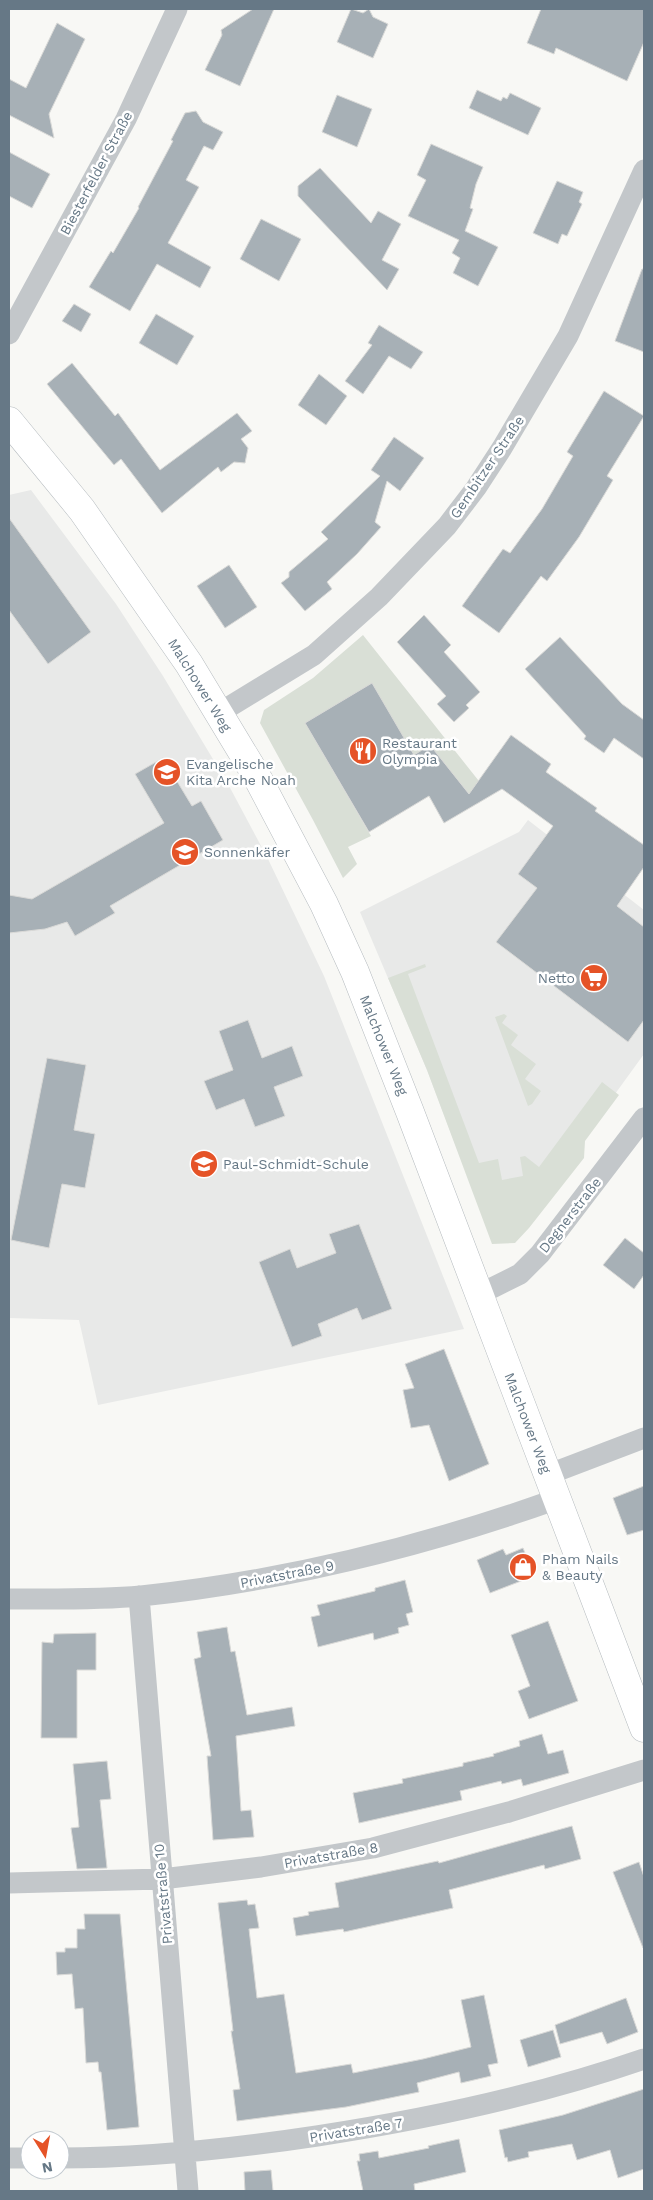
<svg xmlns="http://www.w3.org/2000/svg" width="653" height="2200" viewBox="0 0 653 2200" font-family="'Work Sans',sans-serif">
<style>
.built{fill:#e8e9e8}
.green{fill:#d9dfd6}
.building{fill:#a7b0b6;stroke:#d9d9d7}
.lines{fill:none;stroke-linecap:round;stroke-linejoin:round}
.secondary-casing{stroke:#b5bbbf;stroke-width:29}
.street{stroke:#c3c7ca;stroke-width:21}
.secondary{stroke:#fff;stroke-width:28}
.labels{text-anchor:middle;stroke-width:5;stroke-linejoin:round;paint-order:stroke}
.street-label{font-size:14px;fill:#667886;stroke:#fff}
.poi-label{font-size:14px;fill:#667886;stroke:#fff;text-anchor:start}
</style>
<rect width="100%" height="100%" fill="#f8f8f5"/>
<!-- built -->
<path class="built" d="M31,490L116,604L163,676L228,784L268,859L324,976L464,1329L98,1405L79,1320L9,1318V495Z
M528,820L644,910V1054L557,1174L503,1198L462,1162L427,1070L360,912L519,832Z"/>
<!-- green -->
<path class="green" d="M363,635L490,795L477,804L430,745L414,755L371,684L305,723L371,836L348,847L357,864L343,878L313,820L260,723L264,710L313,678Z
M425,964L426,967L408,974L479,1163L498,1159L502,1180L523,1176L520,1157L525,1156L539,1167L602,1082L619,1095L585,1141L584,1158L529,1228L515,1243L492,1244L427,1070L388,978Z
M504,1014L507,1016L502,1023L518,1035L511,1045L536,1064L525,1079L541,1091L532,1104L528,1106L495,1017Z"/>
<!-- building -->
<path class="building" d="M253,9H274L240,86L205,70L222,35L221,30Z
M351,9L363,13L369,9L373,17L388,24L373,58L337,42Z
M541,9H644V42L627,81L556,48L554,54L527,43Z
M57,23L85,39L49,114L54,138L9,115V79L26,88Z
M477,90L501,101L503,97L507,99L510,93L541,108L528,135L469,108Z
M337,95L372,109L357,147L322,132Z
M196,111L203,122L223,132L213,150L204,146L186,180L199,187L168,243L211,267L200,288L157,264L130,311L89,287L111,251L113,253L139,208L138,207L173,141L171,140L185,113Z
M431,144L483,167L476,184L470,208L473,209L465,231L498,247L478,286L453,273L460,258L452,253L459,240L408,216L426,180L417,175Z
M9,152L50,174L32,208L9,196Z
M320,168L371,223L378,211L401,224L382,260L399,269L387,290L298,196V186Z
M557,181L583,192L579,202L582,204L567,236L562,234L558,244L533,233Z
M261,219L301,239L279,281L240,259Z
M642,269H644V352L615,341Z
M74,304L91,314L81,332L62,321Z
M156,314L194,336L177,365L139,343Z
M379,325L423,352L411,369L389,356L363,394L345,381L372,345L368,343Z
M72,363L115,416L118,413L160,470L237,413L252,431L241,439L248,448L245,463L234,462L221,472L218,467L162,513L121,459L114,465L47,384Z
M319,374L347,396L326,425L298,405Z
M604,391L644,416L607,476L613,480L579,537L547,581L541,576L499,633L462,606L503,549L510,553L542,509L573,456L567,452Z
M394,437L424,458L400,491L387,481L375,522L381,527L357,554L327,582L332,589L305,611L281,583L289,577V572L328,539L321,532L380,476L371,470Z
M9,518L91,632L48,664L9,610Z
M229,565L257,607L225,628L197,586Z
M424,615L451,645L444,652L480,692L466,705L469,708L454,722L437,704L446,696L397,642Z
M560,637L622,704L644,720V759L614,738L604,753L584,739L586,736L525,669Z
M372,683L414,755L430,745L469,794L511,735L551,764L546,772L597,808L595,811L644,845V867L617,906L644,927V1020L628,1042L496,942L537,888L518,874L553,826L502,789L444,823L429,796L369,832L305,723Z
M163,758L192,806L201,801L223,840L110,906L115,913L75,936L67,922L45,929L9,933V895L32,899L164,823L135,774Z
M248,1020L262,1058L292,1046L303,1076L274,1087L285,1116L255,1127L244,1099L216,1110L204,1081L233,1070L219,1031Z
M47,1058L86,1065L74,1130L95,1134L85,1188L62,1184L49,1248L11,1240Z
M359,1224L392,1309L362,1320L357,1308L318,1324L322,1336L292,1347L259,1262L290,1249L297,1268L336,1253L329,1234Z
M625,1238L644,1253V1275L634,1289L603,1265Z
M444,1349L489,1464L449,1481L429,1425L411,1428L403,1390L414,1388L405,1364Z
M644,1486V1530L627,1535L613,1498Z
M523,1548L534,1576L490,1593L477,1560L503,1549L506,1555Z
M405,1580L413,1612L406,1614L409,1625L398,1628L399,1633L374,1640L373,1633L318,1647L311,1617L320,1615L317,1605L375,1591V1588Z
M548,1621L578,1701L529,1719L518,1691L530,1686L511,1635Z
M227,1627L231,1652L235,1651L247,1715L292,1707L295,1726L236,1736L241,1811L251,1810L254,1837L213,1840L207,1756H211L194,1659L201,1657L197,1632Z
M96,1633V1670H77V1738H41L42,1642L53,1643L54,1634Z
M542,1734L548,1754L563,1750L569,1773L523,1786L521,1779L502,1784L501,1781L460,1791L462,1800L359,1823L353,1793L403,1783L402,1779L463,1766V1763L494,1756L493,1754L520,1746L519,1741Z
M107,1761L111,1799L100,1800L107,1868L77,1869L71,1828L79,1827L73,1764Z
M572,1826L581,1859L545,1869L544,1865L449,1890L453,1908L344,1932L343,1929L296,1936L293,1918L309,1915L308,1912L339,1907L335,1883L438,1861L439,1863Z
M639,1862L644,1877V1948H643L613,1872Z
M247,1900L248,1905L255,1904L259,1928L249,1929L257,1998L284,1994L296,2073L351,2064L353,2073L423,2059L471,2047L461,2000L484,1995L498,2063L488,2065L491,2076L461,2083L459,2072L417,2083L419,2092L346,2107L237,2121L233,2090L240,2089L231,2031H233L218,1903Z
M84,1914H120L139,2127L107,2130L101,2072H99L98,2062L86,2063L83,2008L75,2009L72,1974L57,1975L56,1952H65V1948H77V1929H85Z
M626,1998L638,2032L607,2044L602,2032L560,2044L555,2025Z
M553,2030L561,2057L528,2067L520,2040Z
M644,2089V2169L618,2178L610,2150L577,2160L572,2144L528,2152L529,2157L508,2162L507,2157L505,2158L499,2130L563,2115Z
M459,2139L466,2172L414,2184L415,2191H363L357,2161H360L359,2154L378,2151L379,2158L429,2148L428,2146Z
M271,2170L273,2191H245L244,2172Z"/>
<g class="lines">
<defs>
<path id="secondary" d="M9,421L82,510L189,664L256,775L324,904L355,972L410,1112L644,1728"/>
</defs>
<!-- secondary casing -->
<use href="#secondary" class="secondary-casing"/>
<!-- street -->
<path class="street" d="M9,334L126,119L177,9
M219,713L314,655L379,597L447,526L476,488L502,448L568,336L644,170
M480,1294L520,1274L540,1254L644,1118
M547,1475L644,1438
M139,1596L188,2191
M9,1599C52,1599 98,1600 141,1596C284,1581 422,1547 557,1499
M9,1883L162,1879L261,1867L373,1848L509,1812L644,1770
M9,2158H30
M60,2158C146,2158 231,2149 317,2136C428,2119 537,2096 644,2059"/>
<!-- secondary -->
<use href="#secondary" class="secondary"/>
</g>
<!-- icons -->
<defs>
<symbol id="restaurant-disc" viewBox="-11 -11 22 22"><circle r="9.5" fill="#e55327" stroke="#fff"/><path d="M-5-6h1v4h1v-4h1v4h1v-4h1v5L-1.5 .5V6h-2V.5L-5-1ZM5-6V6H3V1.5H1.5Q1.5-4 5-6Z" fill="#fff"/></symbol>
<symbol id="school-disc" viewBox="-11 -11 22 22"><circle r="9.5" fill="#e55327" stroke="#fff"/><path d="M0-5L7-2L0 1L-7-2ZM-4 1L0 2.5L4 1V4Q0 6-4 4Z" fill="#fff"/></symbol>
<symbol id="supermarket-disc" viewBox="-11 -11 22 22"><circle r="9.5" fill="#e55327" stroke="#fff"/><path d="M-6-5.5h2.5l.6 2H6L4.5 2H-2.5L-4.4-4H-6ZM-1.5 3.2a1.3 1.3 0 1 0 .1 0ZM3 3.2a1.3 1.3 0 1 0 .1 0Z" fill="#fff"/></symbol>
<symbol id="shop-disc" viewBox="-11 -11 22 22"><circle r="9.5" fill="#e55327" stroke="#fff"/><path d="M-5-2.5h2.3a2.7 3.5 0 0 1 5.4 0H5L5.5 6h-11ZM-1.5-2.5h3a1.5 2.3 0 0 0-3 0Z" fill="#fff"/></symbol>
</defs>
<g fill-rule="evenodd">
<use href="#restaurant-disc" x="347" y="735" width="32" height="32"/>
<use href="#school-disc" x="151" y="756" width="32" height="32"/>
<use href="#school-disc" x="169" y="836" width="32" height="32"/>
<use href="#supermarket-disc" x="578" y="962" width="32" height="32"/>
<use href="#school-disc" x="188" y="1148" width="32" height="32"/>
<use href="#shop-disc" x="507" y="1551" width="32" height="32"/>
</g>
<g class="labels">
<!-- street labels -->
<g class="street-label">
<text transform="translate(96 173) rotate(-62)" y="5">Biesterfelder Straße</text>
<text transform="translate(487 467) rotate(-56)" y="5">Gembitzer Straße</text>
<text transform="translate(200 685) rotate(58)" y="5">Malchower Weg</text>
<text transform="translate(384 1045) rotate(68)" y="5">Malchower Weg</text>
<text transform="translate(570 1215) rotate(-52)" y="5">Degnerstraße</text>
<text transform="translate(528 1423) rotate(69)" y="5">Malchower Weg</text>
<text transform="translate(287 1574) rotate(-11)" y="5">Privatstraße 9</text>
<text transform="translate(331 1855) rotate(-10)" y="5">Privatstraße 8</text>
<text transform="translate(163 1894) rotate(-95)" y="5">Privatstraße 10</text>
<text transform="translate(356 2130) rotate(-9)" y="5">Privatstraße 7</text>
</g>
<!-- poi labels -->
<g class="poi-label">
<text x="382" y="748">Restaurant<tspan x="382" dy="16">Olympia</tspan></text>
<text x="186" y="769">Evangelische<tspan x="186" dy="16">Kita Arche Noah</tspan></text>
<text x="204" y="857">Sonnenkäfer</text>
<text x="575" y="983" text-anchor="end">Netto</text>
<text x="223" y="1169">Paul-Schmidt-Schule</text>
<text x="542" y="1564">Pham Nails<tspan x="542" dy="16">&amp; Beauty</tspan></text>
</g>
</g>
<!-- border -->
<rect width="653" height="2200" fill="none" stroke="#667886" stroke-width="20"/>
<!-- north arrow -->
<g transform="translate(45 2155) rotate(169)"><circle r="24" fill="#ffffff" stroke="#c2c9cf"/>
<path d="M0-4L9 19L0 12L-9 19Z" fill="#e55327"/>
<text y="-8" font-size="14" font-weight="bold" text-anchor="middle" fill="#667886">N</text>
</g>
</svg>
